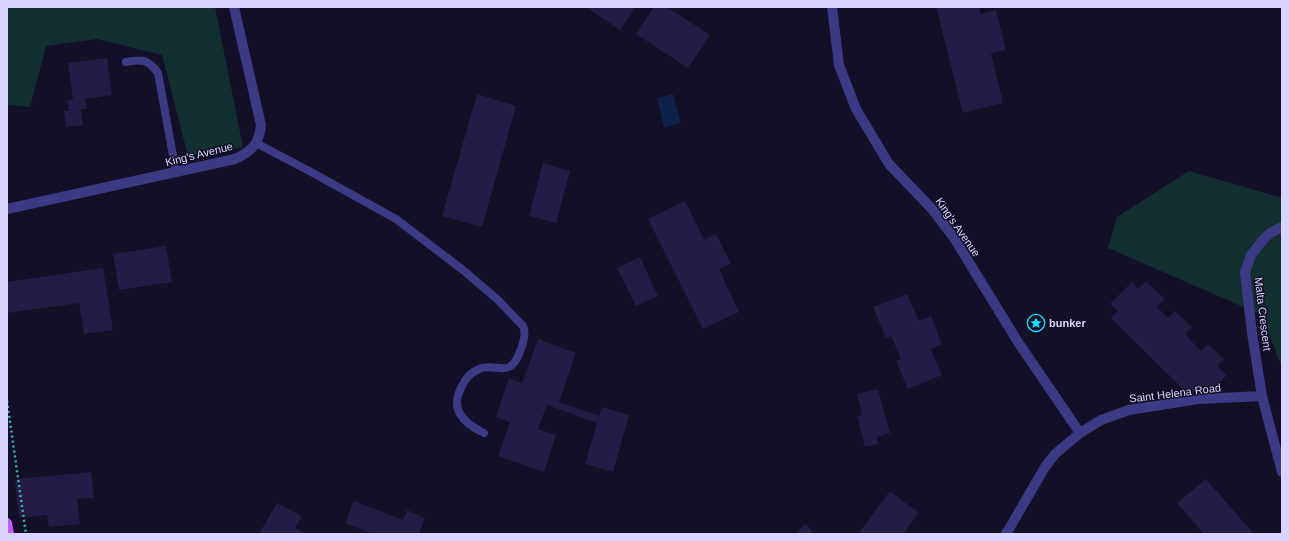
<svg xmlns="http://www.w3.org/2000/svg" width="1289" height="541" viewBox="0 0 1289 541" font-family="Arial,sans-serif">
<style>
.green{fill:#12302f}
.water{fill:#0c2248}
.building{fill:#241b47}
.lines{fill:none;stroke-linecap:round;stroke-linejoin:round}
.path{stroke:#2fb8b0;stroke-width:2.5;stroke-dasharray:2 3;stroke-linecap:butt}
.service{stroke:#3d3a85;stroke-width:8}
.minor{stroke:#3d3a85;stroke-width:10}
.primary{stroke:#c25bff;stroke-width:10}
.labels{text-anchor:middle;stroke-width:3;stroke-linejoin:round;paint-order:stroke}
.street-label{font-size:11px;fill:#d9d4ff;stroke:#130f26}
.poi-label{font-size:11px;font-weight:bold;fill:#d9d4ff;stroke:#130f26;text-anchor:start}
</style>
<rect width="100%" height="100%" fill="#130f26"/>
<!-- green -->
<path class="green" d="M7,7H215L243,147L188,156L162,55L97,39L46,46L30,107L7,105Z
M1189,171L1282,198V368L1262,315L1108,248L1117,217Z"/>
<!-- water -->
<path class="water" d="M673,94L681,123L664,128L657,98Z"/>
<!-- building -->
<path class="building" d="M586,7H633L635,8L620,30Z
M654,7H667L710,35L688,68L636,34Z
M936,7H979L981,14L996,10L1006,50L991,53L1003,103L963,113Z
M107,58L112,95L85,99L87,109H81L83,125L66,127L64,111H69L67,101L73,100L68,63Z
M477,94L516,106L482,227L442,216Z
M543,163L570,171L556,223L529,216Z
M685,201L704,240L716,234L731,264L719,269L739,312L703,329L648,219Z
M166,246L172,282L119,290L113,254Z
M640,257L658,296L636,306L617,268Z
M103,268L113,330L84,334L79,303L7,313V282Z
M1146,281L1165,299L1157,307L1168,318L1175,311L1192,327L1185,334L1201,351L1208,344L1224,359L1217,366L1227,375L1205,397L1197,389L1190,396L1111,318L1118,311L1110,304L1132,282L1138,289Z
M907,294L919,321L931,316L942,344L931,349L942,375L908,389L896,361L901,359L891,336L886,338L873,307Z
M538,339L576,353L559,402L599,416L602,407L629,415L613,472L585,464L597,423L547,405L538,429L556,435L544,472L498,456L510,422L496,417L509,378L522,383Z
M878,389L890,433L877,437L878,444L865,447L857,416L862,415L857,394Z
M91,472L94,498L77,499L80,524L49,527L47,515L19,518L15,479Z
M1206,479L1254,534H1204L1177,503Z
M890,491L919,513L903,534H858Z
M354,501L403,520L407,510L425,518L419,534H373L345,523Z
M277,503L302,516L295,528L307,534H259Z
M806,524L814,534H795Z"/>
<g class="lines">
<!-- path -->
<path class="path" d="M7,401L26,534"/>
<!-- service -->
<path class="service" d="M126,62C142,59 148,59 158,73L176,172
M256,143L313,173L396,219L463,270L498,300L523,326C528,335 518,363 509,367C503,371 489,364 479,369C470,373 466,378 462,386C449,409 463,423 484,433"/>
<!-- minor -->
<path class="minor" d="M832,7L839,65L856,109L889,164L932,209L954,238L1018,342L1080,433
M7,209L235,159C252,151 259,144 261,125L234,7
M1282,227L1270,233L1262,241L1251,255L1245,272L1252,333L1262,396L1282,472
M1006,534L1045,467L1055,454L1080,433L1101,420L1129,410L1198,399L1262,396"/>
<!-- primary -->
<path class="primary" d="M7,523L9,534"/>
</g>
<!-- icons -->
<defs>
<symbol id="sight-ring" viewBox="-11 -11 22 22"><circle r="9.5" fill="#130f26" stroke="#00e5ff" stroke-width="1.5"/><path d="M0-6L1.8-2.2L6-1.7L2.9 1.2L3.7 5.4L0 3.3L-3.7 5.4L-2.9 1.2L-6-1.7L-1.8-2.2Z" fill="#00e5ff"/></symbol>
</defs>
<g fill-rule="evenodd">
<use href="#sight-ring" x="1026" y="313" width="20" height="20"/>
</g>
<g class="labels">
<!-- street labels -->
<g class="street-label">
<text transform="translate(199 154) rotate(-14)" y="4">King's Avenue</text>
<text transform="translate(958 227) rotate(55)" y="4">King's Avenue</text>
<text transform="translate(1263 314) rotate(83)" y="4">Malta Crescent</text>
<text transform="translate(1175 393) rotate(-7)" y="4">Saint Helena Road</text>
</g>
<!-- poi labels -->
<g class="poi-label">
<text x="1049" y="327">bunker</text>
</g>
</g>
<!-- border -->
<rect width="1289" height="541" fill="none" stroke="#d9d4ff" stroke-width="16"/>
</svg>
